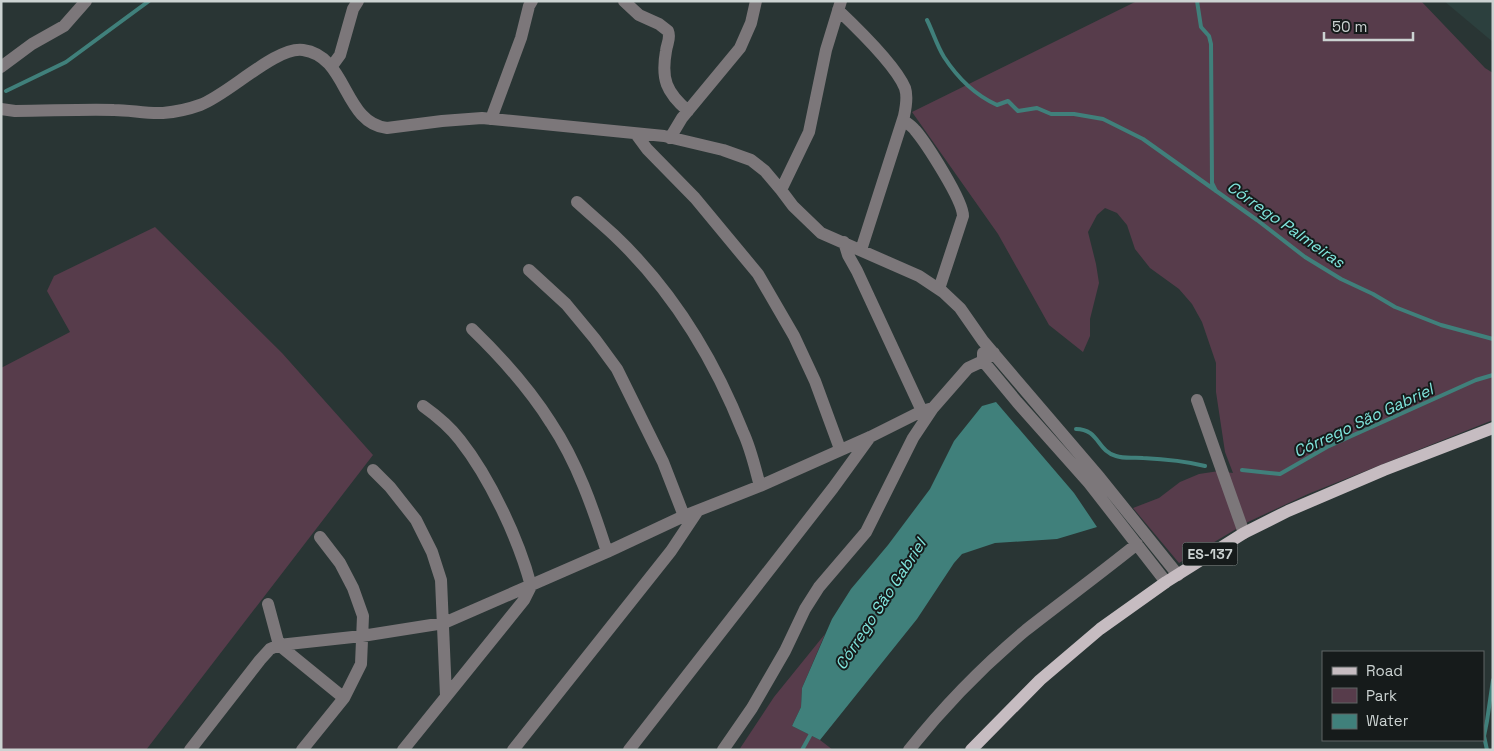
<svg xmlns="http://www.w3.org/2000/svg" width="1494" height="751" viewBox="0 0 1494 751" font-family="'Space Grotesk',sans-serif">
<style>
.built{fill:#2c403e}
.green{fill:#573c4b}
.water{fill:#40807b}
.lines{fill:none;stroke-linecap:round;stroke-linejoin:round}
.stream{stroke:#40807b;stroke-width:4}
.minor{stroke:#7c777a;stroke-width:12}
.major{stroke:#c6bcc1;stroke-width:12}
.labels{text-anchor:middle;stroke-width:4;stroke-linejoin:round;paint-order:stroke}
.shield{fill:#161b1b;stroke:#959c9b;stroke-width:1}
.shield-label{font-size:14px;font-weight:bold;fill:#ccd3d2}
.water-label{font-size:16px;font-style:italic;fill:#80e6de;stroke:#161b1b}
</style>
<rect width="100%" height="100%" fill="#293534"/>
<!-- built -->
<path class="built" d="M1444,1H1493V42Z"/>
<!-- green -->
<path class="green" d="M1137,1H1421L1485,68L1493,73V420L1308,494L1248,522L1179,563L1133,508L1159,498L1180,482L1199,474L1219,471L1233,473L1225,452L1216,392V363L1202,322L1192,304L1179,289L1150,268L1135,249L1127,225L1117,213L1105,208L1097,215L1088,232L1096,264L1099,283L1090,319V336L1083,352L1049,325L998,234L912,112Z
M155,227L282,353L373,455L146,750H1V368L70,332L47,291L54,276Z
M825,634L802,688L801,707L792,726L820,740L833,750H739L774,697Z"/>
<!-- water -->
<path class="water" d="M996,402L1074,493L1097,527L1057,539L995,543L962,554L954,563L917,619L820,740L792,726L801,707L802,688L832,619L851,589L888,545L930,489L954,441L982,406Z"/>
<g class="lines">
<!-- stream -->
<path class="stream" d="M1197,1L1201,27L1209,36L1211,44L1212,183L1216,191
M927,20C933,32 937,46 944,57C957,77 975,95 997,105L1008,101L1018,111L1037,108L1051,114H1074L1103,119L1143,139L1257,220L1305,257L1341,279L1373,294L1395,307L1441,325L1493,339
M6,91L66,62L149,1
M1076,429C1099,429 1097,451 1116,456C1125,459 1134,457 1143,458C1164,459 1185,461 1205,466
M1242,470L1280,474L1327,447L1476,380L1493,375
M802,750L812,732
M1487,750L1484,736L1487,721L1493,680"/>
<!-- minor -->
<path class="minor" d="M624,1L639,15L659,24L668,31C671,38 667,43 666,51C661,79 666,92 688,111
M838,10C857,28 896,66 905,88C908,97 906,107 904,116L861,250
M332,66L340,55L353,9L358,1
M1,67L32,44L64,26L86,1
M1,109L15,111C48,111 81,109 114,110C130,110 147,114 163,113C175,112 189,109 200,105C228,95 276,46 303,50C348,56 343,123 387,128L442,121L482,118L664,136L723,150L751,160L765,171L781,190L809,132L826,50L841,1
M491,119L521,38L529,6L532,1
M903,120C907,123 912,126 915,130C926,143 963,200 963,216L939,289
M636,134L647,149L695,198L758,274L794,336L815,381L840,449
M670,138L682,118L740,48L751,23L756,1
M781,190L793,206L821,233L919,276L943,292L960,308L983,341L1100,478L1178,575
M577,202C589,213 602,224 614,235C671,289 714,359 743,432C751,449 755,468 760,486
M844,242L848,255L857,271L922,411
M529,270L566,304L595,339L617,369L663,462L684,516
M472,329C502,358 529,388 551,423C577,462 593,508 607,552
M983,353V361L1017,402L1089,483L1166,582
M1197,400L1244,533
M373,470L390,487L416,520L432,552L441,580L446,696
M268,604L279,645L344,698
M190,750L260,660L270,649L279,645L362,636L444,623L607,552L684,516L760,486L870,437L922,411L933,408
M302,750L344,698L361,664L363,616L353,588L340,563L320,537
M403,750L524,600L531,586C519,540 490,478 460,440C450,427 437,416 423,406
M513,750L671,551L697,512
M629,750L833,488L870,437
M723,750L752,708L785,651L805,609L819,587L866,532L913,438L933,408L968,368L983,361L994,353
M909,750C944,706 983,666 1026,630C1063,601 1101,573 1137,544"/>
<!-- major -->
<path class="major" d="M971,750L1040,680L1100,629L1166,582L1244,533L1288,511L1384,470L1493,428"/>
</g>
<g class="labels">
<!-- shield labels -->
<rect class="shield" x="1182.5" y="542.5" width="55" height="23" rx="4"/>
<g class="shield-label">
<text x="1210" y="559">ES-137</text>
</g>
<!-- water labels -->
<g class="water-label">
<text transform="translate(1286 224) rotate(35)" y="6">Córrego Palmeiras</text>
<text transform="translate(1363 420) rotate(-25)" y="6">Córrego São Gabriel</text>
<text transform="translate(880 604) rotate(-57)" y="6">Córrego São Gabriel</text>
</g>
</g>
<!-- border -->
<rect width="1494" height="751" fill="none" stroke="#ccd3d2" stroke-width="5"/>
<!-- legend -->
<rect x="1322" y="651" width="162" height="90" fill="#161b1b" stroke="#5f6564"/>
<rect x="1332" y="667" width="25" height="8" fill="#c6bcc1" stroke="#5f6564"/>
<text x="1366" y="676" font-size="15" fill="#ccd3d2">Road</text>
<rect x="1332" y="688" width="25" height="15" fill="#573c4b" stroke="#5f6564"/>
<text x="1366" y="701" font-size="15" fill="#ccd3d2">Park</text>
<rect x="1332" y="714" width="25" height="15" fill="#40807b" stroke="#5f6564"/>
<text x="1366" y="726" font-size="15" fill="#ccd3d2">Water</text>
<!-- scale -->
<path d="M1324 32v8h89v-8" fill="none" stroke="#ccd3d2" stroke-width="2.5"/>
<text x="1332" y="32" font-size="15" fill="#ccd3d2" stroke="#161b1b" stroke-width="4" paint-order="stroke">50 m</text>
</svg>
